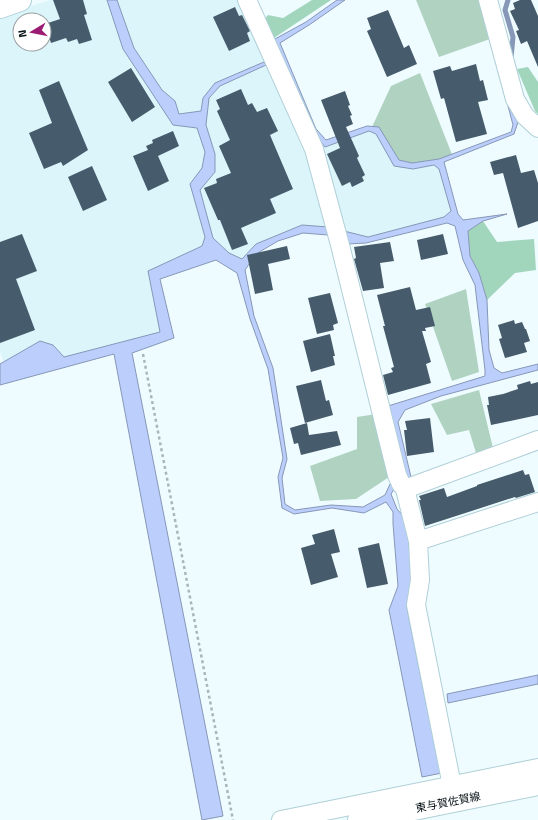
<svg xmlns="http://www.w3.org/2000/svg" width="538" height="820" viewBox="0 0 538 820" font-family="'Titillium Web','Noto Sans JP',sans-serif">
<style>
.built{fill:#dcf5fb;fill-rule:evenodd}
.green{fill:#b0d3c1}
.forest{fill:#a1d6bc}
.water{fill:#bccffc;stroke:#8697b7;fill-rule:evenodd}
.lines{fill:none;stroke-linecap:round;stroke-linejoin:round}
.stream{stroke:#8697b7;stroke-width:5}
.building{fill:#465b6b}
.minor-casing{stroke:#afcfd7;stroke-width:20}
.major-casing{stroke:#afcfd7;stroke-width:24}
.path{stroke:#a9b6b9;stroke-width:2.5;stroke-dasharray:3 3;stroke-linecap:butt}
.minor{stroke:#fff;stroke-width:18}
.major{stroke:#fff;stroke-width:22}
.labels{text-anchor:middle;stroke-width:4;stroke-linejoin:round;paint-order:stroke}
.street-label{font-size:11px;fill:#081316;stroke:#fff}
</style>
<rect width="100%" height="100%" fill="#effcff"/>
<!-- built -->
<path class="built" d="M50,0H254L321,146L372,127L440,161L452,216L368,241L301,229L257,247L240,268L210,251L156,277L170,336L10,378L0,352V16ZM20,20H44V44H20Z"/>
<!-- green -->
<path class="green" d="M416,0H478L490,39L439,57Z
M420,73L453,157L440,161L399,167L372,127L391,86Z
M466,289L479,372L452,381L425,304Z
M479,390L493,448L476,453L469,430L447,435L431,404Z
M376,414L389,477L356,499L320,501L310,466L357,449V417Z"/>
<!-- forest -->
<path class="forest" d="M312,0H331L271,40L263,21L268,15L283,18Z
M528,67L538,82V114L535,111L517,69Z
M483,221L497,242L534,239L536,270L515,273L487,300L479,273L470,256L468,231Z"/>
<!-- water -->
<path class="water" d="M107,0H117L134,48L162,90L175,101L179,114L201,111L203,98L215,83L264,62L266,65L220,86L209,98L206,125L215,154V172L200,190L213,238L229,253L242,259L256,244L302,225L328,227L368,237L444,217L451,211L439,169L434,165L413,169L394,166L376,134L369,131L325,147L313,132L273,40L306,22L337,0H345L309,25L280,43L316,129L326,140L367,126L379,127L399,160L412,163L439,159L511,132L513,125L508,106L518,122L514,134L444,162L458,214L463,220L507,214L483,221L468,231L470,256L479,273L487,300L489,350L494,368L502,373L538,364V370L441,396L405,410L398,422L411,477L396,486L391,494L397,509L406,519L413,581L407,608L426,703L442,773L422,777L389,610L398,586L393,524V512L386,502L364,513L332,508L294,514L282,508L278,477L283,458L268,369L250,319L237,273L216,260L160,279L174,338L132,353L223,816L202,820L114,354L0,385V364L40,341L53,345L64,357L160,332L148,271L202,246L205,237L190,184L202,168L205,152L197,128L173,125L123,49ZM447,223L455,226L463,260L475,285L485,370V376L388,406L403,474L390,484L385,495L363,507L331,505L295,510L285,504L282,478L287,459L273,368L254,316L245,270L256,254L278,241L303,233L328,235L347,244L366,243Z
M538,675V684L448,703L447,694Z"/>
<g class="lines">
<!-- stream -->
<path class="stream" d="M508,0L505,10L513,37L511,58"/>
</g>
<!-- building -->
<path class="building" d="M53,0H83L87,14L84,15L92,40L79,44L77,39L68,42L66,38L51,43L45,24L60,19Z
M520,0H531L538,16V67L527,41L521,44L516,31L519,30L510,11L515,9L513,3Z
M235,7L239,16L242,15L250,31L247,33L250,41L229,51L213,17Z
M388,10L404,48L409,45L417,64L387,77L367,31L371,29L367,18Z
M476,64L480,81L483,80L488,100L478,102L487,134L456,142L444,98L441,99L433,71L450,66L452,71Z
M131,68L155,107L132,122L108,82Z
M59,81L88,150L63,166L61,162L44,169L29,133L52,123L39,90Z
M241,89L248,105L252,103L257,112L267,108L278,131L270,135L293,189L270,199L276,213L241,228L248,244L232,250L220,220H218L204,188L217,183L216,179L231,173L219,146L230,140L217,111L220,109L216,100Z
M345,91L350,105L348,106L352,115L350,116L353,124L346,127L359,156L357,158L365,175L362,177L364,181L352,187L350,182L342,186L327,154L340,148L321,100Z
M173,131L179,146L158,156L169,181L148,191L133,156L148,150L146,146L153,143L152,140Z
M516,155L521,173L534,170L538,183V221L518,228L503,173L494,175L490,162Z
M92,166L107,200L83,211L68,177Z
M22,234L37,271L16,279L35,330L0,343V242Z
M443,234L448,254L421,260L417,240Z
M390,242L394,261L380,263L384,288L363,291L354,259L356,258L354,247Z
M287,246L290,259L268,264L273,290L255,294L247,255Z
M410,287L416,310L430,307L435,326L425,328L426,331H422L431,362L426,364L431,383L388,395L383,375L393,372L391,368L394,367L383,326H385L377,295Z
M330,293L338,323L333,325L334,330L317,334L308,298Z
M514,320L515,324L522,322L525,329H526L530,341L524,343L527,352L505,358L499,339L502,338L498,325Z
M330,334L335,356H333L335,365L311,372L303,341Z
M321,380L326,401L329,400L333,415L305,423L296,386Z
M530,381L531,384L538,382V415L491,425L487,405H489L488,397L503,394L518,389L517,385Z
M430,418L434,452L407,456L404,430H407L405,421Z
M307,423L309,435L337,431L341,445L301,455L298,443L294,444L290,428Z
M523,470L525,475L529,474L535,492L516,498L515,497L425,526L419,500H421L419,496L444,488L447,497L477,486V485Z
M334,529L340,552L331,554L338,577L311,585L301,548L315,544L312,535Z
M379,543L388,584L367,588L358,548Z"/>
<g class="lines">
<defs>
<path id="minor" d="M247,0L314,149L340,245L397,475L401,484L405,489L538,440
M488,0L515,99L525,116L538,128
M405,489L418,541L420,580L416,605L455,801
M418,541L538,502
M281,820L538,768"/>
<path id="major" d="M0,7L20,0
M359,820L538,784"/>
</defs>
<!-- minor casing -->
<use href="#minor" class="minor-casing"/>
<!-- major casing -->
<use href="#major" class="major-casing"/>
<!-- path -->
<path class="path" d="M143,354L233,820"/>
<!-- minor -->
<use href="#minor" class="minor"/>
<!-- major -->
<use href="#major" class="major"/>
</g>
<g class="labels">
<!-- street labels -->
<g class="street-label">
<text transform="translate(448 802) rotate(-11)" y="4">東与賀佐賀線</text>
</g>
</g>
<!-- north arrow -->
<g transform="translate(32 32) rotate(260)"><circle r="19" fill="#ffffff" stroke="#9ca1a2"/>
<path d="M0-3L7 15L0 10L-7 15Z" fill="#9b1c72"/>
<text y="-6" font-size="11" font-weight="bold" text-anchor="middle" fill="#081316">N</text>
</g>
</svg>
